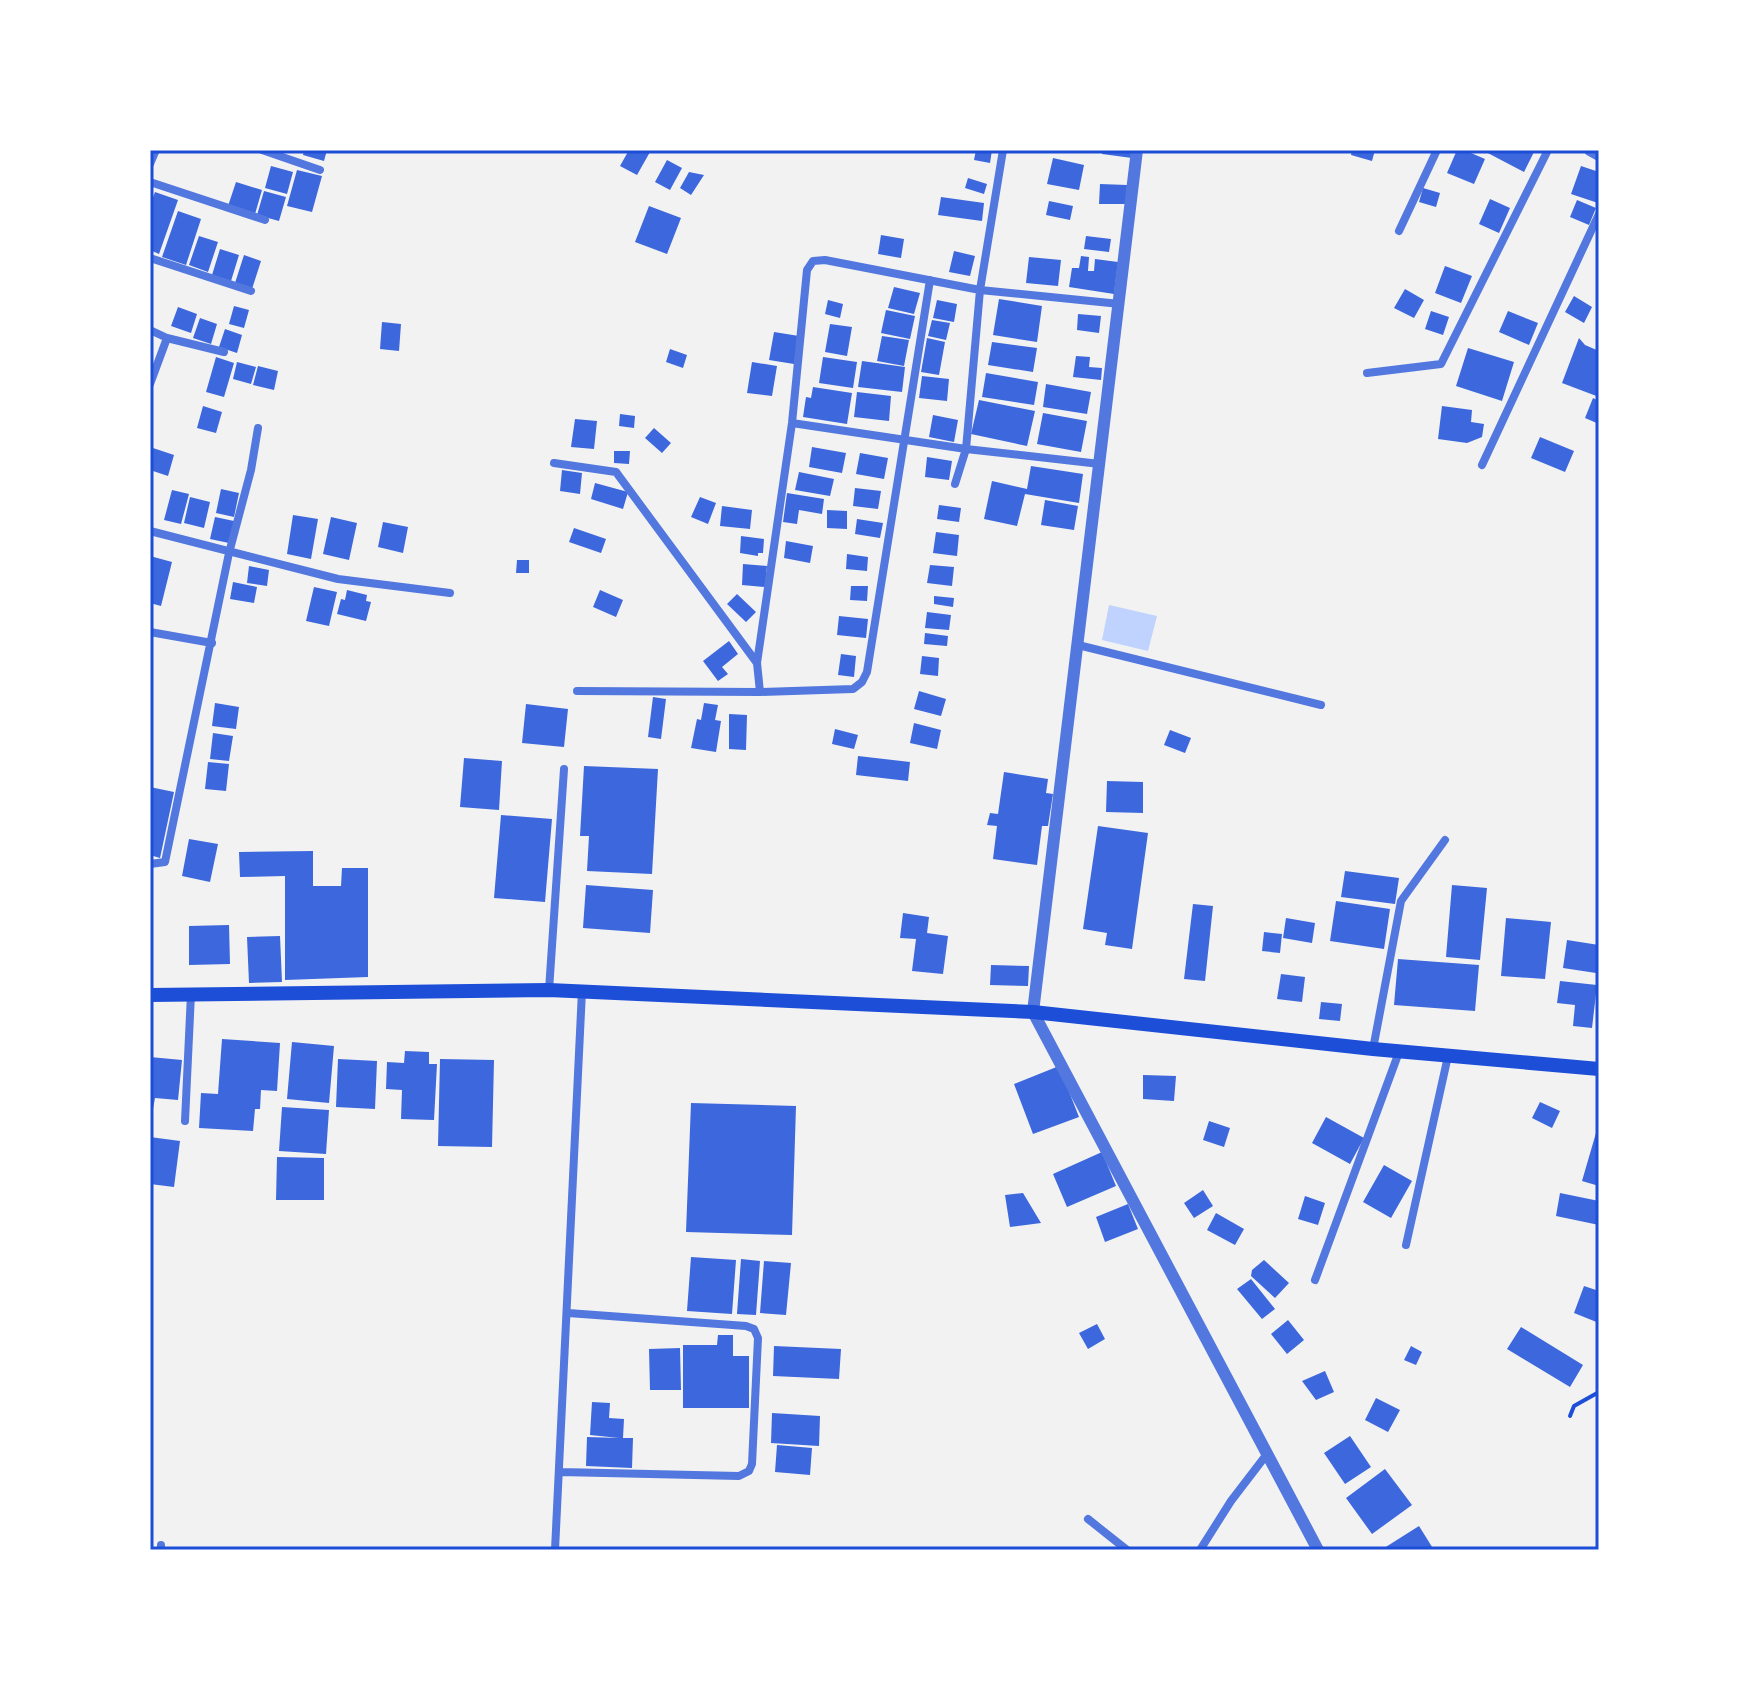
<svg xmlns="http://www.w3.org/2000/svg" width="1749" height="1700" viewBox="0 0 1749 1700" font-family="Raleway,sans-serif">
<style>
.water{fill:#bfd3fe}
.building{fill:#3d67dc}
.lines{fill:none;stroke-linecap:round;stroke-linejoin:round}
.path{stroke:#1d4ed8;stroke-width:4}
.minor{stroke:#5277de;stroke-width:8}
.tertiary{stroke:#5277de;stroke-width:12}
.secondary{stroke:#1d4ed8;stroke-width:14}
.neatline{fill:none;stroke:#1d4ed8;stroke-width:3}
</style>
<rect width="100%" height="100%" fill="#f2f2f2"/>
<!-- water -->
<path class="water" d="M1109,605L1157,616L1148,651L1102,640Z"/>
<!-- building -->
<path class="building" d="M304,150H327L324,161L303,155Z
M629,150L650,152L637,175L620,166Z
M976,150H992L990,163L974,160Z
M1102,150H1133L1132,158L1102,154Z
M1352,150H1375L1372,161L1351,155Z
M1457,150H1464L1485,159L1474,184L1447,173Z
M1482,150H1535L1524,172Z
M1053,158L1084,165L1079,190L1047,184Z
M667,160L682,168L670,190L655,182Z
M271,166L293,172L287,194L265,188Z
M1581,166L1599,172L1598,203L1571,194Z
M297,170L322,176L312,212L287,206Z
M689,172L704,175L691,195L680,188Z
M968,178L987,184L984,194L965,188Z
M236,182L262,190L255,214L228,206Z
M1100,184L1127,185L1126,204H1099Z
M1423,188L1440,193L1436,207L1419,202Z
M264,191L286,197L279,221L257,215Z
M155,192L178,200L159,254L150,250V205Z
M941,197L984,203L982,221L938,215Z
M1490,199L1510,208L1499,233L1479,224Z
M1577,200L1596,208L1589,225L1570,217Z
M1049,201L1073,206L1070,220L1046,215Z
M649,206L681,218L667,254L635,242Z
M178,211L201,219L186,265L162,257Z
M881,235L904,239L901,258L878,254Z
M199,236L218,242L208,272L189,265Z
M1086,236L1111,239L1109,252L1084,249Z
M220,249L239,255L231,281L212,275Z
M954,251L975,256L970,276L949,272Z
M244,255L261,261L252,289L235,283Z
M1081,256L1089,257L1088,271H1094L1095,259L1118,262L1114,294L1069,287L1072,268H1079Z
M1029,257L1061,260L1058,286L1026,283Z
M1445,266L1472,276L1461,303L1435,293Z
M894,287L920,293L914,314L888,308Z
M1405,289L1424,300L1414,318L1394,308Z
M1574,296L1592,307L1584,323L1565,312Z
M999,299L1042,306L1037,342L993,335Z
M828,300L843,304L840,318L825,314Z
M937,300L957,304L954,322L933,318Z
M234,306L249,310L244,328L229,324Z
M178,307L197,314L191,333L171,326Z
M886,310L915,316L910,339L881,333Z
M1431,311L1449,317L1443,335L1425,329Z
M1508,311L1538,323L1529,345L1499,332Z
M1078,314L1101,316L1099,333L1077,330Z
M200,318L217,324L211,344L193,338Z
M932,320L950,323L946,340L928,336Z
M382,322L401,324L399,351L380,349Z
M830,324L852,327L847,356L825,352Z
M225,329L242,335L237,353L219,347Z
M774,332L799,336L794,364L769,360Z
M882,336L909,340L904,366L877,361Z
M927,338L945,342L939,375L921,372Z
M1579,338L1585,345L1599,351V397L1562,383Z
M992,342L1037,348L1033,372L988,365Z
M1468,348L1514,362L1502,401L1456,386Z
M670,349L687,355L683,368L666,362Z
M1076,356L1090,357L1089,367L1102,368L1101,380L1073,377Z
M216,357L234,363L224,397L206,392Z
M823,357L857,362L853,388L819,383Z
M862,361L905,367L902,392L858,387Z
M237,362L256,367L251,384L233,379Z
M752,362L777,366L772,396L747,393Z
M258,366L278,371L274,390L253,385Z
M986,373L1038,382L1034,405L982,397Z
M922,376L949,379L947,401L919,398Z
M1046,384L1091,392L1087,414L1043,407Z
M813,387L852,393L847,424L803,417L806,397L811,398Z
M857,392L891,396L889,421L854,417Z
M1593,398L1599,401V424L1585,418Z
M979,400L1035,411L1027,446L971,434Z
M203,406L222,412L216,433L197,428Z
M1442,406L1472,410L1471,422L1484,424L1482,437L1467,443L1438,439Z
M1043,413L1087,421L1081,452L1037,444Z
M620,414L635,416L634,428L619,426Z
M933,415L958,420L954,442L929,437Z
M575,419L597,421L594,449L571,447Z
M654,428L671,443L662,453L645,438Z
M1540,437L1574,451L1565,472L1531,458Z
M150,447L174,455L168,476L150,470Z
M812,447L846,453L842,473L809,467Z
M614,451H630L629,464L614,463Z
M860,453L888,458L884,479L856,474Z
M927,457L952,461L949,480L925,477Z
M1031,466L1083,474L1079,503L1025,494L1017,526L984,519L992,481L1027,489Z
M562,470L582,473L580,494L560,491Z
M799,472L834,479L830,496L795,490Z
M595,483L628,492L623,509L591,499Z
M855,488L881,491L878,509L853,506Z
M221,489L239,493L234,517L216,513Z
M172,490L189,494L181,524L164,520Z
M787,493L824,499L822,514L799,510L797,524L783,522Z
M190,497L210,502L204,528L184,523Z
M700,497L716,503L708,524L691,517Z
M1045,500L1078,506L1074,530L1041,525Z
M939,505L961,508L959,522L937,519Z
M722,506L752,510L750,529L720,526Z
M827,510L847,511V529L827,528Z
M293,515L318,519L311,559L287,554Z
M215,517L234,521L229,543L210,539Z
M331,517L357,523L349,560L323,554Z
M857,519L883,523L880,538L855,534Z
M383,522L408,527L403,553L378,547Z
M574,528L606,539L601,553L569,542Z
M936,532L959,535L957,556L933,553Z
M741,536L764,539L763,553H758V556L740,553Z
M786,541L813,546L810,563L784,558Z
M847,554L868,557L867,571L846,569Z
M150,556L172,562L161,606L150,603Z
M517,560H529V573H516Z
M743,564L767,566L765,587L742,585Z
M930,565L954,567L952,586L927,583Z
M249,566L269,570L267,586L247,583Z
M233,582L257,587L254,603L230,599Z
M851,586H868L867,601L850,600Z
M314,587L337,592L329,626L306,621Z
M347,590L367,595L366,601L371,602L366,621L337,614L341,599L345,600Z
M600,590L623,600L616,617L593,607Z
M737,594L756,612L746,622L727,604Z
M934,596L954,598L953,607L934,604Z
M927,612L951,615L949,630L925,628Z
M839,616L868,619L866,638L837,635Z
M925,633L948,636L947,646L924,644Z
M729,641L738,654L722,667L728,674L718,681L703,661Z
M841,654L856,656L854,677L838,675Z
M922,656L939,658L938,676L920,674Z
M919,691L946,699L941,716L914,709Z
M653,697L666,699L661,739L648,737Z
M215,703L239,707L236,729L212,726Z
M704,703L718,705L715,720L721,721L716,752L691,748L697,719L701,720Z
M526,704L568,709L564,747L522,743Z
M729,714L747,715L746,750L729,749Z
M914,723L941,730L937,749L910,743Z
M835,729L858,735L854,749L832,744Z
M1170,730L1191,738L1185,753L1164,745Z
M213,733L233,736L229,761L210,759Z
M858,756L910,762L908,781L856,775Z
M464,758L502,761L499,810L460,807Z
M208,762L229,764L226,791L205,789Z
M584,766L658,769L652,874L587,871L589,836H580Z
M1004,772L1048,779L1046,793L1053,794L1048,826H1042L1037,865L993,859L997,826L987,825L990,813L998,814Z
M1107,781L1143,782V813L1106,812Z
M150,787L174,792L160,858L150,855Z
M501,815L552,819L545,902L494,898Z
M1098,826L1148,833L1132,949L1105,945L1107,933L1083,929Z
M189,839L218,844L210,882L182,876Z
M313,851V886H341L342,868H368V977L285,980V876L240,877L239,852Z
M1345,871L1399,878L1395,904L1341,897Z
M586,885L653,890L650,933L583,928Z
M1452,885L1487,888L1480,960L1446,957Z
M1336,901L1390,909L1384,949L1330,941Z
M1193,904L1213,906L1205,981L1184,979Z
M903,913L929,917L927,933L948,936L943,974L912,971L916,939L900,938Z
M1286,918L1315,923L1312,943L1283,938Z
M1506,918L1551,922L1545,979L1501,976Z
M229,925L230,964L189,965V926Z
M1264,932L1282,934L1280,953L1262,951Z
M280,936L282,982L249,983L247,937Z
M1567,940L1599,945L1596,973L1563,968Z
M1398,959L1479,965L1475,1011L1394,1005Z
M991,965L1029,966L1028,986L990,985Z
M1281,974L1305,977L1302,1002L1277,999Z
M1560,981L1597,985L1592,1028L1573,1026L1575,1005L1557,1003Z
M1321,1002L1342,1004L1340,1021L1319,1019Z
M222,1039L280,1043L277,1091L261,1090L260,1109H255L253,1131L199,1128L201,1093L218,1094Z
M292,1042L334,1046L329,1103L287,1099Z
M405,1051L429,1052V1064H437L434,1120L401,1119L402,1090L386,1089L387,1062L404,1063Z
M150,1057L182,1060L178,1100L155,1098L153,1109H150Z
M338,1059L377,1061L375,1109L336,1107Z
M440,1059L494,1060L492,1147L438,1146Z
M1059,1066L1079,1117L1033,1134L1014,1084Z
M1143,1075L1176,1076L1174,1101L1143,1099Z
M1540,1102L1560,1111L1552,1128L1532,1118Z
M691,1103L796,1106L792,1235L686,1232Z
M282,1107L329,1110L326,1154L279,1151Z
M1326,1117L1364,1138L1350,1164L1312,1143Z
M1209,1121L1230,1128L1224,1147L1203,1140Z
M1598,1126H1599V1186L1582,1181Z
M150,1137L180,1141L174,1187L150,1184Z
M1102,1152L1116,1186L1067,1207L1053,1174Z
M277,1157L324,1158V1200H276Z
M1384,1165L1412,1181L1391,1218L1363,1202Z
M1203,1190L1213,1206L1194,1218L1184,1203Z
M1023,1193L1041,1223L1010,1227L1005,1195Z
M1560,1193L1599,1201V1225L1556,1216Z
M1305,1196L1325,1203L1318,1225L1298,1219Z
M1128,1204L1138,1229L1105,1242L1096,1217Z
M1216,1213L1244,1229L1235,1245L1207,1230Z
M691,1257L736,1260L732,1314L687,1311Z
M741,1259L760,1261L756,1315L737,1314Z
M1264,1260L1289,1283L1275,1298L1251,1276L1252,1270Z
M764,1261L791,1263L786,1315L760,1313Z
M1251,1279L1275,1309L1262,1319L1237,1289Z
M1584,1286L1599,1291V1323L1574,1313Z
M1288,1320L1304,1340L1287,1354L1271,1334Z
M1097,1324L1105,1339L1088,1349L1079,1333Z
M1521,1327L1583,1365L1570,1387L1507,1349Z
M718,1335H733V1356H749V1408H683V1345H717Z
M774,1346L841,1349L839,1379L773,1376Z
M1411,1346L1422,1352L1416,1365L1404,1360Z
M680,1348L681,1390H650L649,1349Z
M1325,1371L1334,1392L1316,1400L1302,1381Z
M1376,1398L1400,1410L1388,1432L1365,1420Z
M592,1402L610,1403L609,1418L624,1419L623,1438H633L632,1468L586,1466L587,1437L619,1438L590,1435Z
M772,1413L820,1416L819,1446L771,1443Z
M1350,1436L1371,1467L1345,1484L1324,1453Z
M777,1445L812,1448L810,1475L775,1472Z
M1385,1469L1412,1505L1372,1534L1346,1498Z
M1419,1526L1434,1550H1381Z"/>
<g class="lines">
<!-- path -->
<path class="path" d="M1570,1416L1574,1406L1599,1392"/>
<!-- minor -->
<path class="minor" d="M262,150L320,170
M150,164L156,150
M150,182L265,220
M1399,231L1437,150
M150,258L251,291
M150,330L167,338L224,352
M1367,373L1441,364L1548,150
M150,384L167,338
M792,423L966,449L1100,464
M554,463L616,472L757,663
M1482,465L1599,214
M955,484L966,449L980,290L1003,150
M150,531L338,579L450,593
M150,632L212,643
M1078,645L1321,705
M577,691L760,692L853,689L862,682L867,672L930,280
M760,692L757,663L792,423L807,270L813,261L825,260L980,290L1120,304
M150,864L165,862L229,553L251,470L258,428
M549,990L564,769
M1373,1049L1401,901L1445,840
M185,1121L191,994
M1406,1245L1448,1056
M1315,1280L1399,1052
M560,1472L739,1476L749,1471L752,1464L758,1338L754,1329L746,1326L568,1313
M1088,1519L1127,1550
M161,1550V1545
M555,1550L582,991
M1200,1550L1231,1501L1267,1454"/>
<!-- tertiary -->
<path class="tertiary" d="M1137,150L1033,1012L1318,1550
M1590,150L1599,155"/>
<!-- secondary -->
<path class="secondary" d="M150,995L549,990L1033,1012L1373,1049L1599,1069"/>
</g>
<!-- border -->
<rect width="1749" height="1700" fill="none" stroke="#ffffff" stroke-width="304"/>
<rect x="152" y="152" width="1445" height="1396" class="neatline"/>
</svg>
